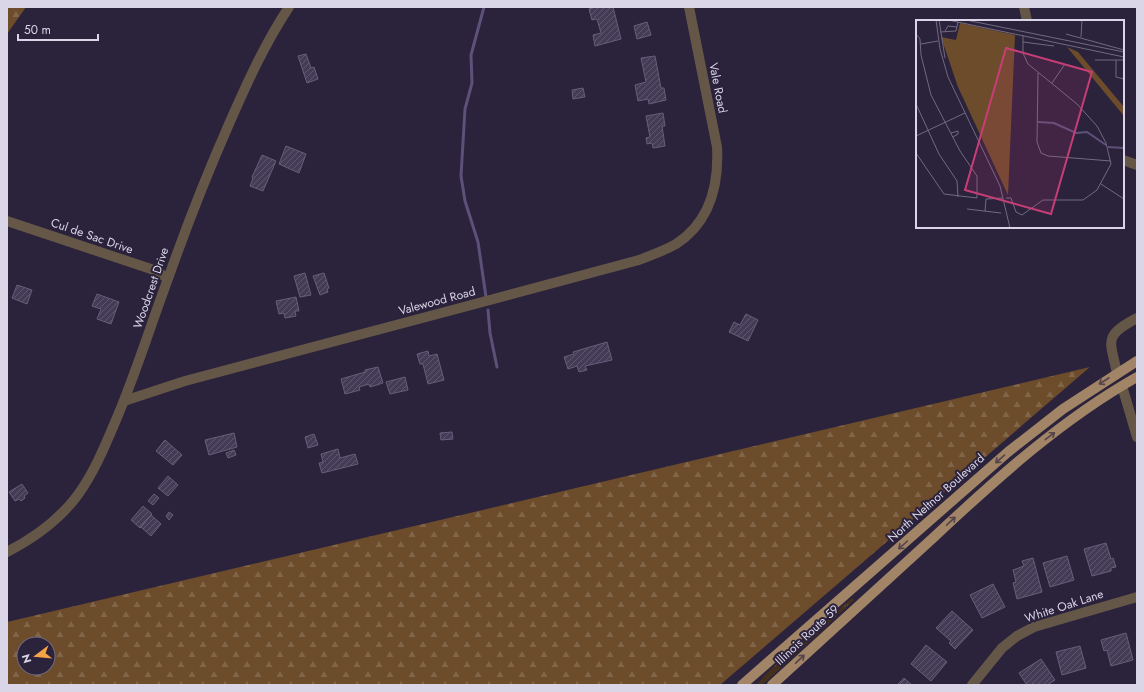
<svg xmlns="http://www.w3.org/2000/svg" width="1144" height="692" viewBox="0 0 1144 692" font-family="Jost,sans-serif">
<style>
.grass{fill:url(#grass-tufts)}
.forest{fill:url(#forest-firs);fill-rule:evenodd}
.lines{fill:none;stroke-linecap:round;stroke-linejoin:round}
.stream{stroke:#5e5179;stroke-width:3}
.building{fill:url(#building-hatch);stroke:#675e7c}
.minor{stroke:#655748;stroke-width:10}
.major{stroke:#a28467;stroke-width:10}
.oneway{stroke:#55444b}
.labels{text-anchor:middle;stroke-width:4;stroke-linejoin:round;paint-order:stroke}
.street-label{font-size:12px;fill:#dbd6e7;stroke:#2b223c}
.inset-river{fill:none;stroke:#5e5179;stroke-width:2}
.inset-road{fill:none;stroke:#716a80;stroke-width:1}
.view{fill:#c73e77;fill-opacity:0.15;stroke:#c73e77;stroke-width:2}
.inset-edge{fill:none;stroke:#dbd6e7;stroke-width:2}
</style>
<defs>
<pattern id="grass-tufts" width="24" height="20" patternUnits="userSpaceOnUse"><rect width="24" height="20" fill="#432f1b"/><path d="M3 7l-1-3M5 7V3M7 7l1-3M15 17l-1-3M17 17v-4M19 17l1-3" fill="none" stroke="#5e4c3c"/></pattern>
<pattern id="forest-firs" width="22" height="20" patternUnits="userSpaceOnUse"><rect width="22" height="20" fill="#6c4c2a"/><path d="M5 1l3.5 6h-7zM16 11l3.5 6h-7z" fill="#806549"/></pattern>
<pattern id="building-hatch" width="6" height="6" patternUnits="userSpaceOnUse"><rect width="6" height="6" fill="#443b57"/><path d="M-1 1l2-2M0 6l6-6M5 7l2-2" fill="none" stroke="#5e576f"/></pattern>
</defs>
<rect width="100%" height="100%" fill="#2b223c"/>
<!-- grass -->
<path class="grass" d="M852,598L854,600L769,679L762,685H756L769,671Z"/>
<!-- forest -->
<path class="forest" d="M7,7H26L7,34Z
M1090,367L720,685H7V622ZM24,644H48V668H24Z"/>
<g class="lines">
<!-- stream -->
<path class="stream" d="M484,7L471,55L472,83L465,109L461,176L465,201L478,242L486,297
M488,310L490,333L497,367"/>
</g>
<!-- building -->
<path class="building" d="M596,7H613L621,39L595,46L593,35L601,33L597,19L592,20L589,9Z
M647,22L651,35L637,39L634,26Z
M306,54L311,68L314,67L318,79L307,83L298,56Z
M655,56L661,88H664L666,100L649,104L648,99L638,101L635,85L646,82L641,58Z
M583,88L585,97L573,99L572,90Z
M663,113L665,126H662L665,146L653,148L652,143L647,144L646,138L650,137L646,116Z
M286,146L306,154L299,173L279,164Z
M262,155L276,161L263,191L250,186L253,178L252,177Z
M305,273L311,295L300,297L294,276Z
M324,273L329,288L327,289L328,292L320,295L313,276Z
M17,285L32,290L27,304L12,298Z
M97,294L119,302L111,324L97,319L101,309L92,306Z
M296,297L299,311H295L296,316L285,318L284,313L279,314L276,301Z
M746,314L758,320L748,341L729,332L734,322L740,325Z
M607,342L612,360L585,366L587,370L579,372L577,366L568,369L564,357L574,354L573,352Z
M428,351L429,356L437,354L444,380L428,384L423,364H420L417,354Z
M378,367L383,383L370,387L369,384L359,387L360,390L345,394L341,379L365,372V370Z
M405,377L408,390L390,394L386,382Z
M452,432L453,439L441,440L440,433Z
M234,433L237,447L209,455L205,440Z
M314,434L318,445L308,448L305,437Z
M165,440L182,455L173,465L156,451Z
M338,449L340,458L355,454L358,464L322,473L319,463L323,462L321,454Z
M234,450L236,455L228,458L226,453Z
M168,476L178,485L168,496L158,488Z
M22,484L28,493L24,496L25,498L21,501L19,499L15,501L9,492Z
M154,494L159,498L153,505L148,501Z
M143,506L152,514L140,528L131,520Z
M169,512L173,515L169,520L166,516Z
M151,515L161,524L151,536L141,527Z
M1106,543L1111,559L1113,558L1116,567L1111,568V571L1092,576L1084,549Z
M1067,556L1074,580L1050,587L1043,563Z
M1033,558L1042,592L1017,599L1013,583L1016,582L1013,570L1024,566L1022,561Z
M993,584L1005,607L982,618L970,595Z
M952,611L973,630L955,649L949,643L951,641L936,628Z
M1126,633L1133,660L1111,666L1107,650L1104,651L1101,640Z
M926,645L947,662L931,681L911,664Z
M1080,646L1086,668L1062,675L1056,652Z
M1041,659L1055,680L1047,685H1027L1019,673Z
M904,678L912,685H897Z"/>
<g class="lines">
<!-- minor -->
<path class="minor" d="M1024,7L1027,21
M1123,160L1137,165
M7,221L151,269L168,278
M1117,373C1110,340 1103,336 1137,318
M1122,386L1137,437
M124,401L185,381L445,312L639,260C651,255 664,251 676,244C710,222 719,185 717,147L689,7
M7,552C34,538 59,520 77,496C94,473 105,446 116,420C136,373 151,324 169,276C187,225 207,174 229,124C247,83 264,45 289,7
M972,685L1002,648L1017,636L1034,627L1137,597"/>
<!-- major -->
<path class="major" d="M742,685L1008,452L1063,409L1137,361
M772,685C825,636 879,587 933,538C996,479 1061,420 1137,377"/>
</g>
<!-- one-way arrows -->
<defs><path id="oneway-shaft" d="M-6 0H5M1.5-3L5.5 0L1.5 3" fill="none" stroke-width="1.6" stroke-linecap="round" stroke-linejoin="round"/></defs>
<g class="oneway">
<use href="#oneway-shaft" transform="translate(1104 381) rotate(147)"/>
<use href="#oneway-shaft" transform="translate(1050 436) rotate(-37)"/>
<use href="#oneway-shaft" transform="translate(1000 459) rotate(139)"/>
<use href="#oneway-shaft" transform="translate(951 521) rotate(-43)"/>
<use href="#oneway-shaft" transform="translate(903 545) rotate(138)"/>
<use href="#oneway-shaft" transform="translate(800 659) rotate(-43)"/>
</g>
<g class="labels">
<!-- street labels -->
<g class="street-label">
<text transform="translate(718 88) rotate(79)" y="4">Vale Road</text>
<text transform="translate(92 236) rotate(19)" y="4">Cul de Sac Drive</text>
<text transform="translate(151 288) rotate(-71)" y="4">Woodcrest Drive</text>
<text transform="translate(437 301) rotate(-15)" y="4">Valewood Road</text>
<text transform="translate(936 498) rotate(-42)" y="4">North Neltnor Boulevard</text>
<text transform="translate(1064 606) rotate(-18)" y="4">White Oak Lane</text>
<text transform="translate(807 635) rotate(-43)" y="4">Illinois Route 59</text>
</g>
</g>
<!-- overview -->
<g transform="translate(916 20)">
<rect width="208" height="208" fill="#2b223c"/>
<path d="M44,3L99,15L92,175L42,67L25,17L40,20ZM151,27L162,32L208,87V96Z" fill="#6c4c2a"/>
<path class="inset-river" d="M122,102L138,103L160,113L171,112L190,125M192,127L208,128"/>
<path class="inset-road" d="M20,0L24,29L32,57L84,166L94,208M23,0L29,38M32,0L208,37M50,0L208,32M29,11L32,6L41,7M24,12L40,11L42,2M0,14L4,19L5,35L15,75L44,131L61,156V178L28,174L0,133M150,14L208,30M165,17L166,0M107,22L138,26M5,24L22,21M179,40H208M200,40V57L208,59M122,53L121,122L125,133L132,136L195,141M136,63L149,44M0,84L23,134L41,161L42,177M35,113L42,111V114L37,117M0,116L49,93M185,164L208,179M90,178H95L100,192L106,195L127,180H167L181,170L195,144L190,123L181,106L161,84L112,44L107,33V15M51,189L85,193M69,191L70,179L87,178"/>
<path class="view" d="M90,28L176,52L135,194L49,170Z"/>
<rect width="208" height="208" class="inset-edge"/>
</g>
<!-- border -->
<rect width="1144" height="692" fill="none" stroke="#dbd6e7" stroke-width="16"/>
<!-- north arrow -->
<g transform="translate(36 656) rotate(254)"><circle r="19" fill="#2b223c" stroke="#716a80"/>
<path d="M0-3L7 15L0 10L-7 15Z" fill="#f4a345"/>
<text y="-6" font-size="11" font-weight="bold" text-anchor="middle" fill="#dbd6e7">N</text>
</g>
<!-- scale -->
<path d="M18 34v6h80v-6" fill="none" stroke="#dbd6e7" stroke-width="2"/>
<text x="24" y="34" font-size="12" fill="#dbd6e7" stroke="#2b223c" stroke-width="3" paint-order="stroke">50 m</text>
</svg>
